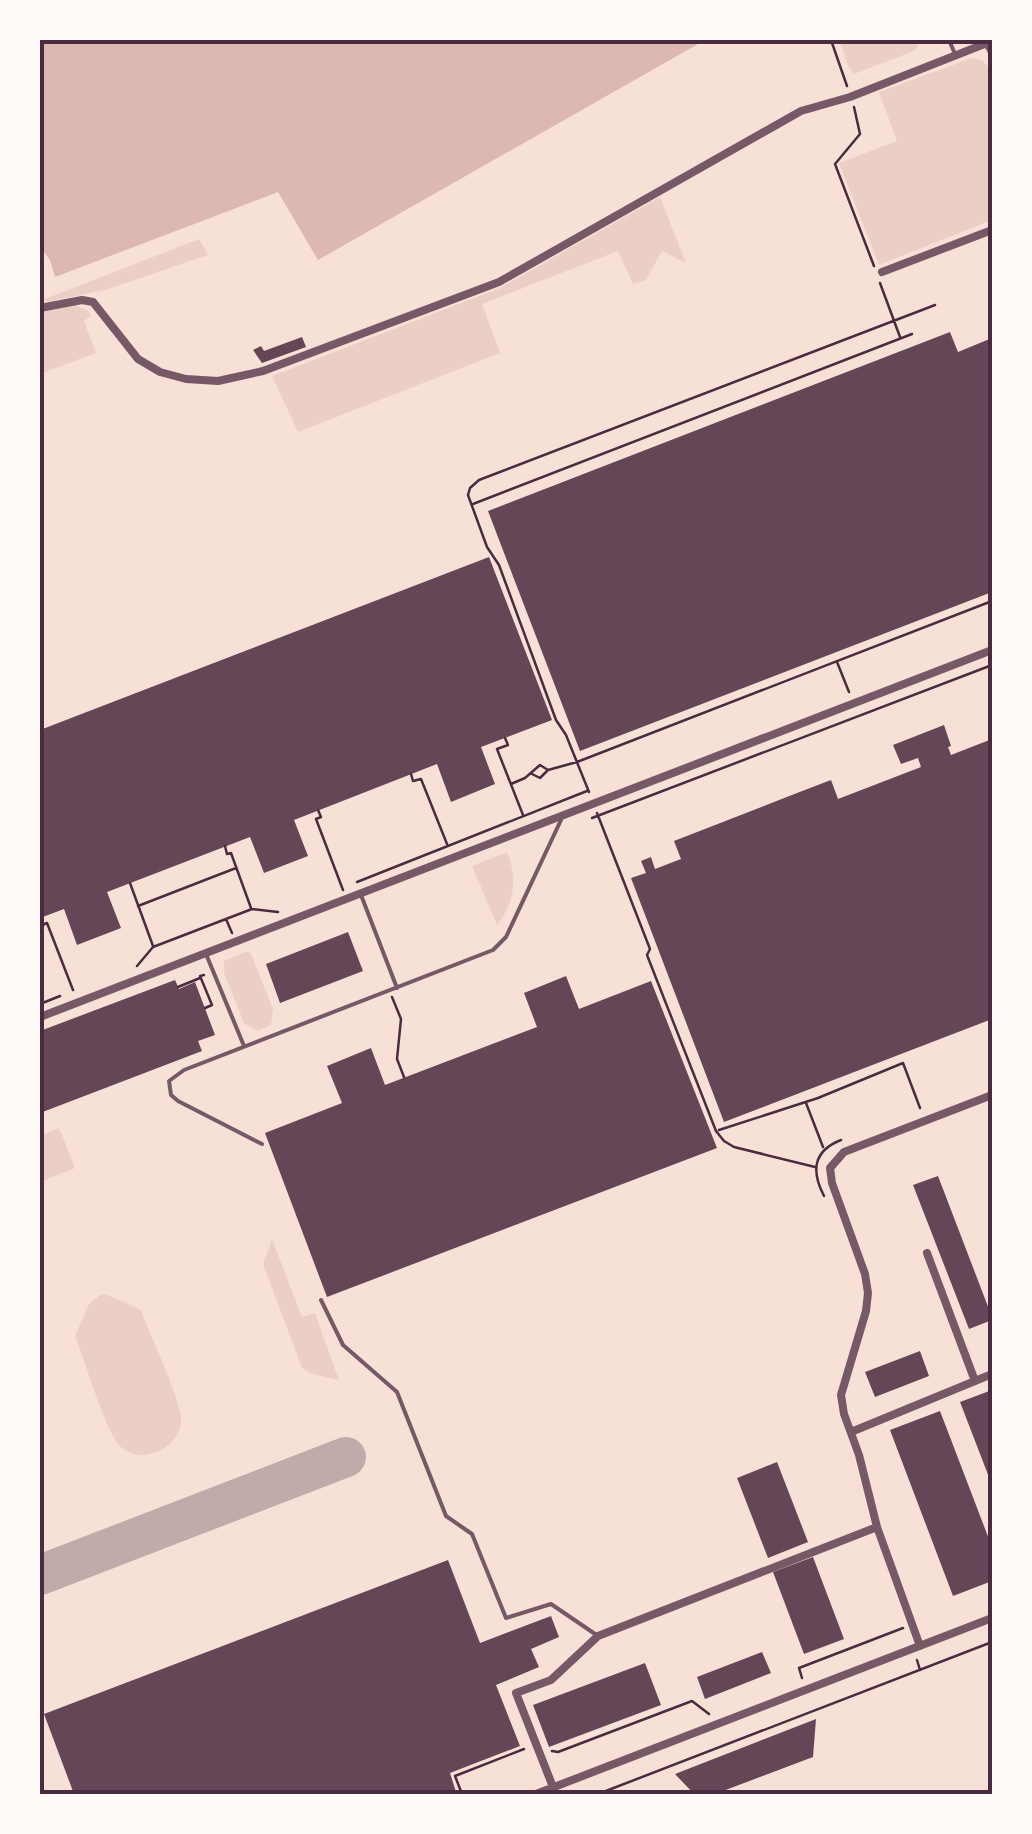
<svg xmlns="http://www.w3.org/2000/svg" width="1032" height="1834" viewBox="0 0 1032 1834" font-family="'Times New Roman',serif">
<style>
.green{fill:#ebcfc5}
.water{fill:#dcb8b0}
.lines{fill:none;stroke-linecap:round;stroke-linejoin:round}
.taxiway{stroke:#c3aaaa;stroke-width:40}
.building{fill:#644757}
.path{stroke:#4a2c40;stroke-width:2.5}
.service{stroke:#755966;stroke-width:4}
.minor{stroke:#755966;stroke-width:8}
.neatline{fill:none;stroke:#4a2c40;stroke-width:4}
</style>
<rect width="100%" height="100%" fill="#f7e1d7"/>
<!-- green -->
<path class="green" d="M839,40H922L914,51L854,74L849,68Z
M972,58L982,60L992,71V220L879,265L839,163L897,141L879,92Z
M660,197L686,263L662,251L646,280L633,284L618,251L482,304L500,353L298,432L272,376L500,288Z
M199,239L208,255L105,290L46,302L45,299Z
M73,304L88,311L91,316L84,321L96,353L40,374V311Z
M507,852C518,877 514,905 497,925L472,866Z
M247,951L251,954L273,1009L271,1025L258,1031L244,1023L224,973V961Z
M59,1128L75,1168L40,1182V1136Z
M272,1239L302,1317L315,1313L339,1380L312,1374L302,1368L263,1264Z
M100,1295H108L141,1310C149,1333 181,1399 181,1419C182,1449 138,1468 118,1444C105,1428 84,1359 75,1336L89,1304Z"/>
<!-- water -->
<path class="water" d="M40,40H705L318,260L278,192L55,277L50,260L40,247Z"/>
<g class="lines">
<!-- taxiway -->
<path class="taxiway" d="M40,1575L346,1457"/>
</g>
<!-- building -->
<path class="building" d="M950,332L958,352L992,338V592L580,751L488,511Z
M302,337L306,347L262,363L253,350L261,346L264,351Z
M489,557L552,720L481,747L495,784L451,802L437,764L294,820L308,856L264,873L250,837L107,892L121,928L77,945L64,909L40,918V730Z
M944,725L951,746L948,747L951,755L992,739V1019L724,1122L631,878L646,873L641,861L651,857L655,869L681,859L674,841L797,793L831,780L838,799L921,767L918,758L901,764L893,745Z
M348,932L363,971L280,1003L266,964Z
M566,976L579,1009L651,981L717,1148L327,1297L265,1133L342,1103L327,1066L371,1048L385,1085L537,1027L524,993Z
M175,980L179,989L195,982L215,1035L198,1041L202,1051L40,1113V1031Z
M938,1176L992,1317V1320L969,1329L913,1185Z
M920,1351L929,1376L875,1397L865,1372Z
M992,1390V1485L960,1402Z
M940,1411L992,1547V1581L953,1596L890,1430Z
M777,1462L808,1542L768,1558L737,1478Z
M813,1557L844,1639L804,1654L773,1572Z
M448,1560L480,1643L551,1616L559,1637L531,1649L539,1667L496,1685L520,1746L450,1773L456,1792L74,1794L44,1714Z
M762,1652L771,1673L705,1699L697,1677Z
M645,1663L661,1705L549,1747L533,1705Z
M816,1719L813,1757L715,1794H694L675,1774Z"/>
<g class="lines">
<!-- path -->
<path class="path" d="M831,40L847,86
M854,107L860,134L835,164L874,266
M880,283L900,337
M473,504L912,334
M837,662L849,692
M505,738L508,745L497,749L523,815
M411,774L413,781L421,779L447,844
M532,774L540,778L548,770
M511,784L525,778L540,765L548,770L577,762L992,601
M589,792L566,735L556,720L499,565L487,547L468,495L470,488L479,480L935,305
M318,810L321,817L316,819L343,890
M597,813L650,949L647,955L716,1131L724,1141L734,1147L815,1167
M592,818L992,665
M225,846L227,854L231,853L251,908
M357,882L587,791
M130,883L153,946
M138,906L236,868
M226,919L232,933
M40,926L47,923L73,990
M137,966L153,947L252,909L278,912
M204,975L200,976L212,1005L205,1008
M178,987L200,978
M392,997L401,1019L397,1059L404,1077
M40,1004L60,996
M806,1103L823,1147
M719,1130L818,1098L903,1063L920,1108
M824,1196C811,1171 813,1151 841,1140
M917,1660L920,1670
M802,1678L799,1668L903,1628
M552,1751L558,1752L692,1701L709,1714
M462,1794L455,1776L524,1749
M598,1794L992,1642"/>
<!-- service -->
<path class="service" d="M949,40L955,54
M361,895L397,988
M206,954L244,1046
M262,1144L178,1101L171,1095L169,1081L184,1070L493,950L506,937L561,820
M321,1300L343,1345L397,1392L446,1516L472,1534L506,1618L551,1604L598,1636"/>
<!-- minor -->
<path class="minor" d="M882,272L992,230
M40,308L82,300L93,302L138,359L160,372L186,379L218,381L263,371L499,282L801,111L850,97L987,43L992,52
M40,1017L992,650
M927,1253L975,1381
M851,1432L992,1374
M920,1646L877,1527L859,1455L844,1414L841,1395L866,1311L868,1293L865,1274L832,1183L830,1168L844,1152L992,1095
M553,1787L516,1693L551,1680L598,1636L877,1527
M536,1794L992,1618"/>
</g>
<!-- border -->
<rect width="1032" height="1834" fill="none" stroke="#fffaf5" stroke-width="85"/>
<rect x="42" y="42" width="948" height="1750" class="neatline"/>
</svg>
